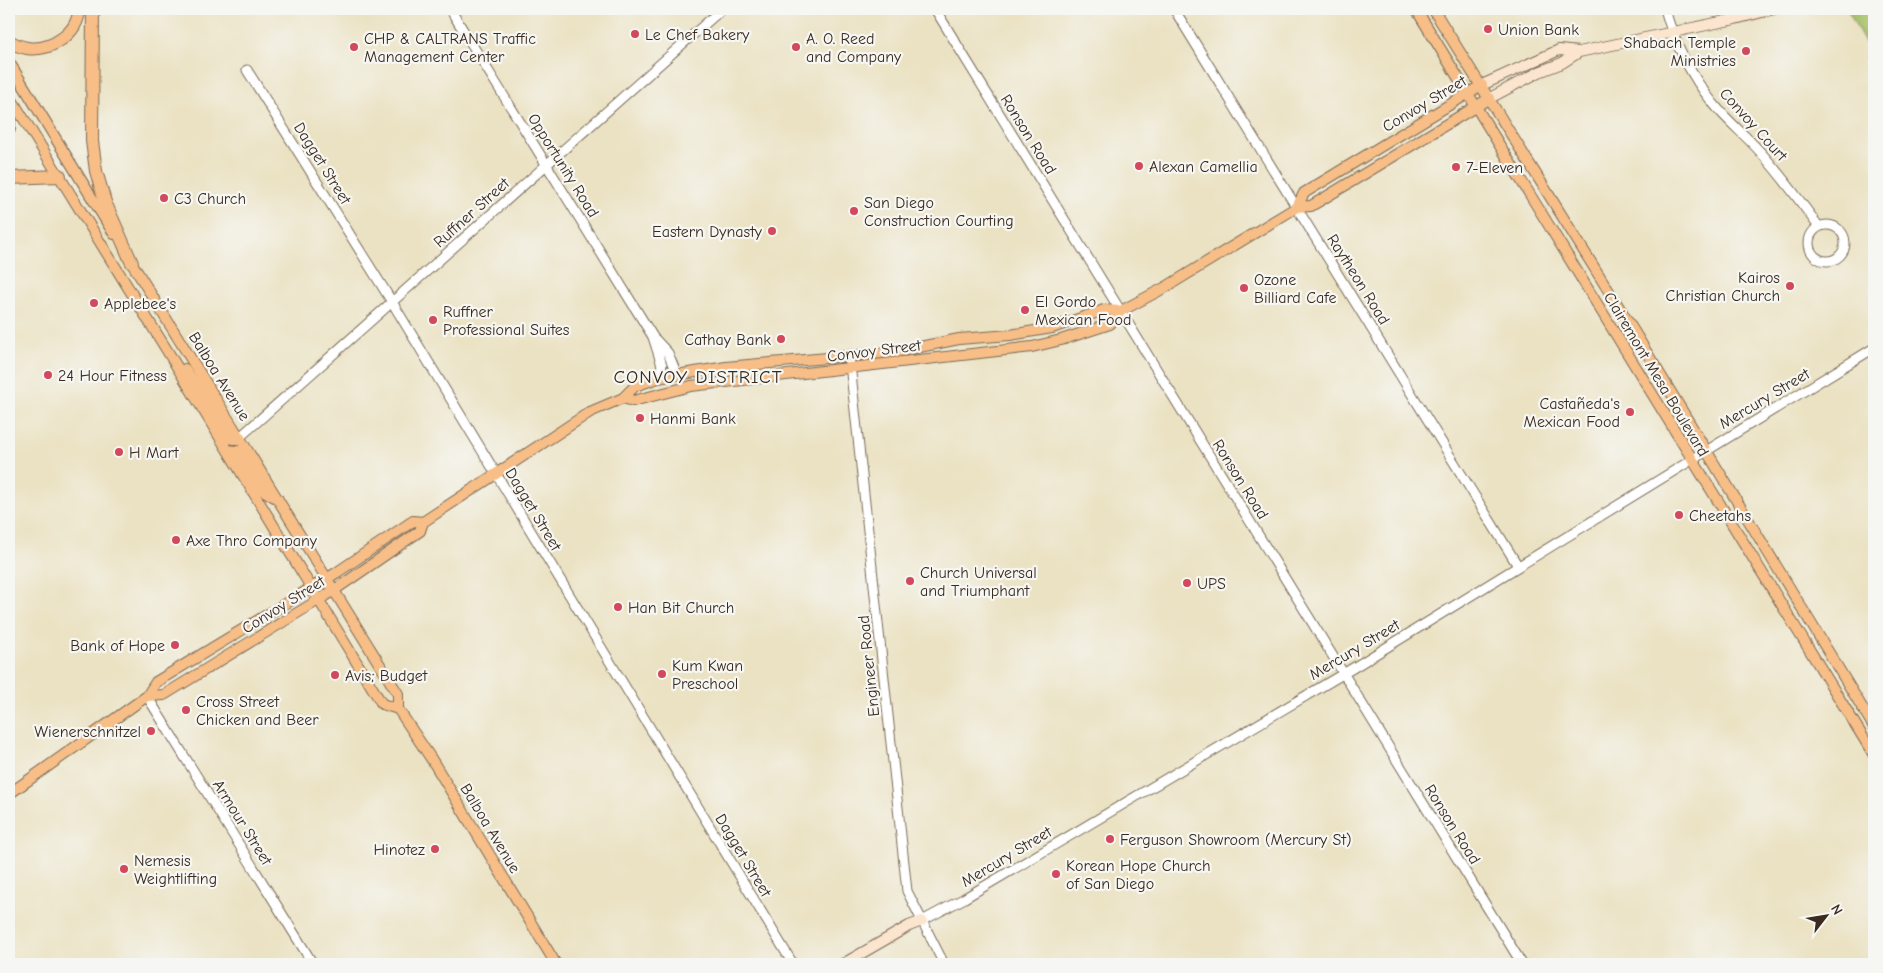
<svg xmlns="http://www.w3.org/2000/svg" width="1883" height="973" viewBox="0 0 1883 973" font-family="'Comic Neue',sans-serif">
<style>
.green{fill:#a6c269;stroke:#707644}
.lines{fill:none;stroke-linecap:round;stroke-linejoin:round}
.tertiary-casing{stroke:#796a58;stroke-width:11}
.secondary-casing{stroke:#796a58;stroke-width:12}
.primary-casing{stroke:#796a58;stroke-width:12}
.motorway-casing{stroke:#796a58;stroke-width:14}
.tertiary{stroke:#fff;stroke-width:9}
.secondary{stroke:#fce5cf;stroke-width:10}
.primary{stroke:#f7be87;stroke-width:10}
.motorway{stroke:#f7be87;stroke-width:12}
.poi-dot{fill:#d1495b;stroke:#f6f6f2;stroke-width:2}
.labels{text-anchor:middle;stroke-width:4.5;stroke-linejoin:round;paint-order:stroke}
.poi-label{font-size:16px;fill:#3b2a1e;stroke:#f6f6f2;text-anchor:start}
.street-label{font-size:16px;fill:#3b2a1e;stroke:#f6f6f2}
.quarter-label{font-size:19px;letter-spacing:1px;fill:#3b2a1e;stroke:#f6f6f2}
</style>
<rect width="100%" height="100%" fill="#f6f6f2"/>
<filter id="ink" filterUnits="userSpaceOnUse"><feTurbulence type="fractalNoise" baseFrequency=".02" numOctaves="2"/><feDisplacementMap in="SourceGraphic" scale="10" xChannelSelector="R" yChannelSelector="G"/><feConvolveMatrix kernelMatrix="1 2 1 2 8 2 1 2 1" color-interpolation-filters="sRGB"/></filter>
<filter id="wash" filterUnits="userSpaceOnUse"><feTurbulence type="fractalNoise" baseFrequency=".0096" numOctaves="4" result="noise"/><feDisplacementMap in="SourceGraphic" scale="20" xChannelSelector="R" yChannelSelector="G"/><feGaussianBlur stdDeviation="1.12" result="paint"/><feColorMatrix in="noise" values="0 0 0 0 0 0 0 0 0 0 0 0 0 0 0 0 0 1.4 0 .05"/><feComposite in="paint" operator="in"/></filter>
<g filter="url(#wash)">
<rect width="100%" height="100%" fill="#ebe2c3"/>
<!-- green -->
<path class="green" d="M1847,9H1874V71L1865,57L1871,53Z"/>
</g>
<g filter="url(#ink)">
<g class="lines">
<defs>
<path id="tertiary" d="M450,9L653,337L662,365L658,378
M935,9L1522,964
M1174,9L1518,566
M1665,9C1673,40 1692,78 1713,103C1728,122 1748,137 1763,155C1783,178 1801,202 1819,227
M247,70L392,302L793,964
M1809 243a18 18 0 1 1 36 0a18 18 0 1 1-36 0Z
M655,339L668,353L677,375
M849,355L907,891L944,964
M240,437L722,9
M147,696L313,964
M922,921L963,899L1353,668L1874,348"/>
<path id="secondary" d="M1482,85L1559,50L1579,52L1598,48L1735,19L1774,9
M1490,98L1539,72L1562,63L1579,52
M843,964L909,926L922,921"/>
<path id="primary" d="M1416,9L1874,755
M1433,9L1630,325L1874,727
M9,62L114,234
M9,95L168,352L382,704L398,709
M1297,207L1311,206L1490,98
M128,257L398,694V709L432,760L556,964
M185,369L227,434L232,439H237L240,437
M623,398L633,401L691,386L1032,347L1061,340L1110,324L1121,311L1166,287L1297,207L1304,193L1482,85
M228,450L237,451L264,491L278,499
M147,696L164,695L333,591L420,531L423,522
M9,794L147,696L156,682L336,573L413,521L423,522L590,412L623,398L635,386L658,378L726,367L895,352L959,339L1010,335L1052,328L1104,310L1121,311"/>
<path id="motorway" d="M93,9L92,141L96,171L105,202L132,263
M9,41C14,44 21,47 27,48C50,52 79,33 79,9
M9,120V129
M9,178L60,176"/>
</defs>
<!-- tertiary casing -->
<use href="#tertiary" class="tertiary-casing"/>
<!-- secondary casing -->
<use href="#secondary" class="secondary-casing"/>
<!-- primary casing -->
<use href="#primary" class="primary-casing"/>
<!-- motorway casing -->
<use href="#motorway" class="motorway-casing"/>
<!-- tertiary -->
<use href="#tertiary" class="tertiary"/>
<!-- secondary -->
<use href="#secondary" class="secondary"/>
<!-- primary -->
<use href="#primary" class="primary"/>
<!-- motorway -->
<use href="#motorway" class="motorway"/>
</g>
</g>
<!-- markers -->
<g class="poi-dot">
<circle cx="1488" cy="29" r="5"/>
<circle cx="635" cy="34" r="5"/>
<circle cx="354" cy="47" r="5"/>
<circle cx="796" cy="47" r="5"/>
<circle cx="1746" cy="51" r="5"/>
<circle cx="1139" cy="166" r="5"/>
<circle cx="1456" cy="167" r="5"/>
<circle cx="164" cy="198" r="5"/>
<circle cx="854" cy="211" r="5"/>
<circle cx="772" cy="231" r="5"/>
<circle cx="1790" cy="286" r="5"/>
<circle cx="1244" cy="288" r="5"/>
<circle cx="94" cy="303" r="5"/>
<circle cx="1025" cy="310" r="5"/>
<circle cx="433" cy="320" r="5"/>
<circle cx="781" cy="339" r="5"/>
<circle cx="48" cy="375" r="5"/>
<circle cx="1630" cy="412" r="5"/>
<circle cx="640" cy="418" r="5"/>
<circle cx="119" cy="452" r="5"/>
<circle cx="1679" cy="515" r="5"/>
<circle cx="176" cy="540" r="5"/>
<circle cx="910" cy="581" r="5"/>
<circle cx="1187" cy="583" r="5"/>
<circle cx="618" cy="607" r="5"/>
<circle cx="175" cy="645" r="5"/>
<circle cx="662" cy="674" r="5"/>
<circle cx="335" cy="675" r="5"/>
<circle cx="186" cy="710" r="5"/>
<circle cx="151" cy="731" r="5"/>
<circle cx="1110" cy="839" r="5"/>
<circle cx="435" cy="849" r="5"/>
<circle cx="124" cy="869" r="5"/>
<circle cx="1056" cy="874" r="5"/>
</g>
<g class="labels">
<!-- poi labels -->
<g class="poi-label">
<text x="1498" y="35">Union Bank</text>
<text x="645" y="40">Le Chef Bakery</text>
<text x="364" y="44">CHP &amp; CALTRANS Traffic<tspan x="364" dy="18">Management Center</tspan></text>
<text x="806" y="44">A. O. Reed<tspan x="806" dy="18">and Company</tspan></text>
<text x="1736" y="48" text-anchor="end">Shabach Temple<tspan x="1736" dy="18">Ministries</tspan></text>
<text x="1149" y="172">Alexan Camellia</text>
<text x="1466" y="173">7-Eleven</text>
<text x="174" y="204">C3 Church</text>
<text x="864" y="208">San Diego<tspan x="864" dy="18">Construction Courting</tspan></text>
<text x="762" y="237" text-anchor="end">Eastern Dynasty</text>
<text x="1780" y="283" text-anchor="end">Kairos<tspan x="1780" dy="18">Christian Church</tspan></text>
<text x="1254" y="285">Ozone<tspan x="1254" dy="18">Billiard Cafe</tspan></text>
<text x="1035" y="307">El Gordo<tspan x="1035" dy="18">Mexican Food</tspan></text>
<text x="104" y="309">Applebee's</text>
<text x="443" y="317">Ruffner<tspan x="443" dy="18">Professional Suites</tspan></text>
<text x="771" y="345" text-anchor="end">Cathay Bank</text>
<text x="58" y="381">24 Hour Fitness</text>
<text x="1620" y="409" text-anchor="end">Castañeda's<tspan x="1620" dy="18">Mexican Food</tspan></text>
<text x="650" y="424">Hanmi Bank</text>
<text x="129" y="458">H Mart</text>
<text x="1689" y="521">Cheetahs</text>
<text x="186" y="546">Axe Thro Company</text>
<text x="920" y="578">Church Universal<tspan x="920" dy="18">and Triumphant</tspan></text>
<text x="1197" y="589">UPS</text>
<text x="628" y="613">Han Bit Church</text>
<text x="165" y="651" text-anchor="end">Bank of Hope</text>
<text x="672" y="671">Kum Kwan<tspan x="672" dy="18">Preschool</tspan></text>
<text x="345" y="681">Avis; Budget</text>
<text x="196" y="707">Cross Street<tspan x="196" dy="18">Chicken and Beer</tspan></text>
<text x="141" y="737" text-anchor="end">Wienerschnitzel</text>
<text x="1120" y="845">Ferguson Showroom (Mercury St)</text>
<text x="425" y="855" text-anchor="end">Hinotez</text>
<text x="134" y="866">Nemesis<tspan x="134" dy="18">Weightlifting</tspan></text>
<text x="1066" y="871">Korean Hope Church<tspan x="1066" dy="18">of San Diego</tspan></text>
</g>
<!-- street labels -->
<g class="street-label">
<text transform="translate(1424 103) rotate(-31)" y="6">Convoy Street</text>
<text transform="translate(1754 124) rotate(48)" y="6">Convoy Court</text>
<text transform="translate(1029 134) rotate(58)" y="6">Ronson Road</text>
<text transform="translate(323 163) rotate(58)" y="6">Dagget Street</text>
<text transform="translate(564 165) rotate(58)" y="6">Opportunity Road</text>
<text transform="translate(471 212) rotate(-42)" y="6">Ruffner Street</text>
<text transform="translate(1359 279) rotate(58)" y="6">Raytheon Road</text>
<text transform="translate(874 350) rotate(-7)" y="6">Convoy Street</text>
<text transform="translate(1657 374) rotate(59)" y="6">Clairemont Mesa Boulevard</text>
<text transform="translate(220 376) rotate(58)" y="6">Balboa Avenue</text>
<text transform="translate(1764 398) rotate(-31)" y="6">Mercury Street</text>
<text transform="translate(1241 479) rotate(58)" y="6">Ronson Road</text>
<text transform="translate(534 509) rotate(59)" y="6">Dagget Street</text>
<text transform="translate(283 604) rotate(-32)" y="6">Convoy Street</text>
<text transform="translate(1354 649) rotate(-31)" y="6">Mercury Street</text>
<text transform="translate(868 666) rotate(-96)" y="6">Engineer Road</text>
<text transform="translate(243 822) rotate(58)" y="6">Armour Street</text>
<text transform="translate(1453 824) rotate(58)" y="6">Ronson Road</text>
<text transform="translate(491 828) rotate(59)" y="6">Balboa Avenue</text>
<text transform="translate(744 855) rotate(59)" y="6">Dagget Street</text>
<text transform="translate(1006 856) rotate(-31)" y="6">Mercury Street</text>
</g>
<!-- quarter labels -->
<g class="quarter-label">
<text x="698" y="383">CONVOY DISTRICT</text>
</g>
</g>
<!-- margin -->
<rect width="1883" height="973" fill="none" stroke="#f6f6f2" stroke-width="30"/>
<!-- north arrow -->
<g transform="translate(1826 916) rotate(59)" stroke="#f6f6f2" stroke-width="4" paint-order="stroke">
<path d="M0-4L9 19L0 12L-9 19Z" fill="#3b2a1e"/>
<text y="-8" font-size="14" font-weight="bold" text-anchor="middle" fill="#3b2a1e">N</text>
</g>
</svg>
